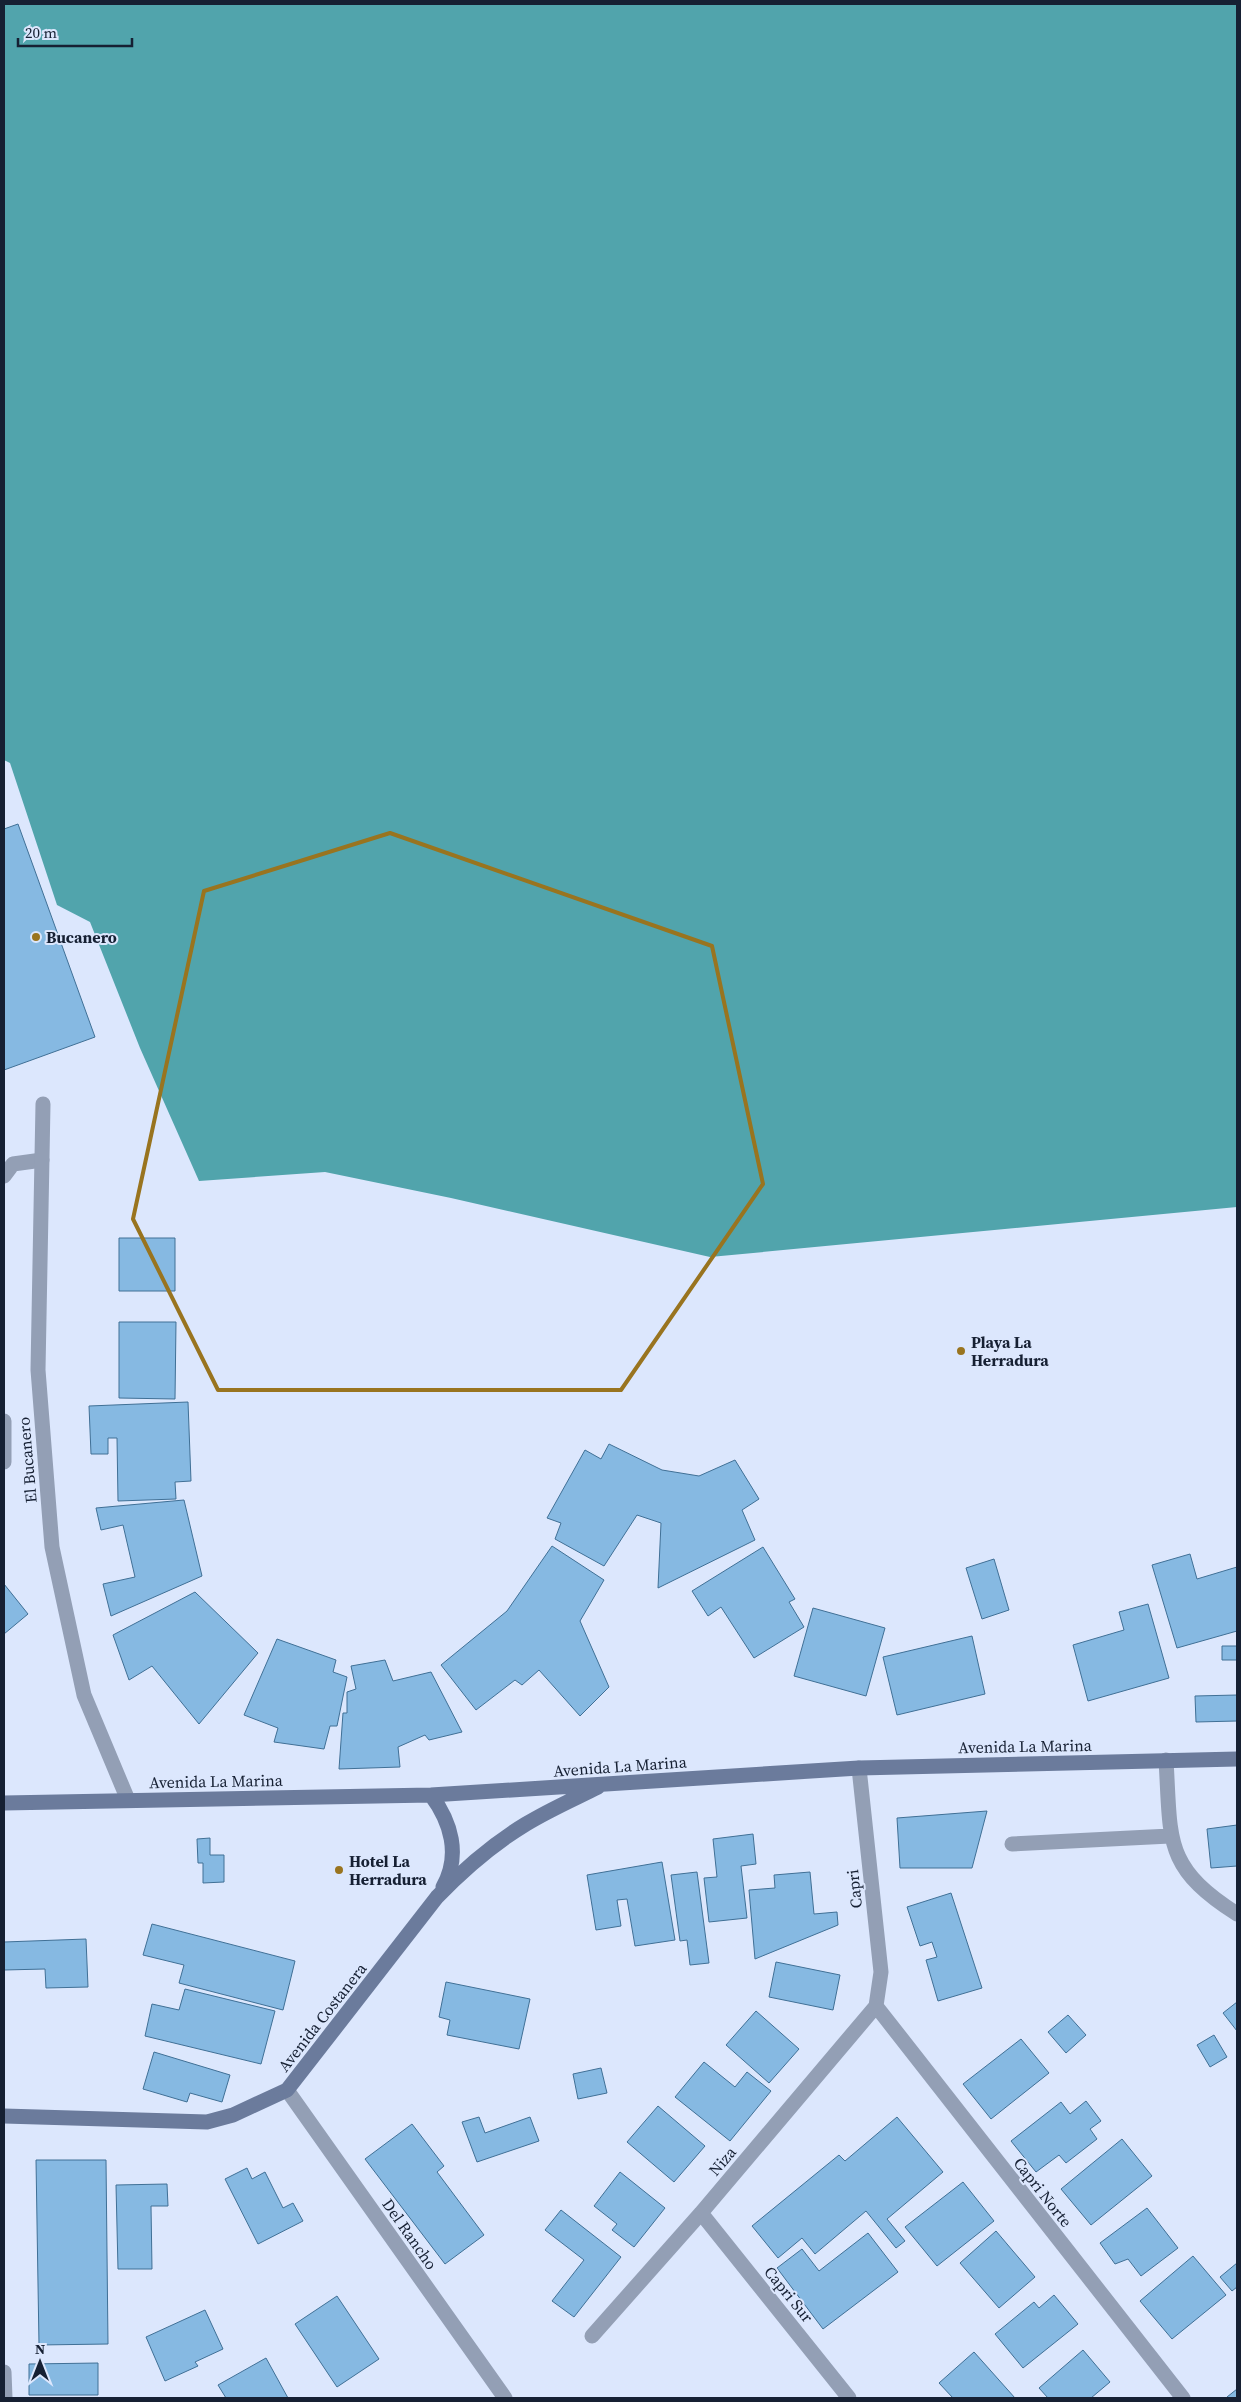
<svg xmlns="http://www.w3.org/2000/svg" width="1241" height="2402" viewBox="0 0 1241 2402" font-family="'Source Serif 4',serif">
<style>
.water{fill:#51a4ac}
.building{fill:#86b9e2;stroke:#407096}
.lines{fill:none;stroke-linecap:round;stroke-linejoin:round}
.lane{stroke:#939fb5;stroke-width:15}
.street{stroke:#939fb5;stroke-width:15}
.secondary{stroke:#6b7b9c;stroke-width:15}
.marked{fill:none;stroke:#99741f;stroke-width:4;stroke-linejoin:round}
.poi-dot{fill:#99741f;stroke:#dce7fd;stroke-width:2}
.labels{text-anchor:middle;stroke-width:4;stroke-linejoin:round;paint-order:stroke}
.poi-label{font-size:16px;font-weight:bold;fill:#162033;stroke:#dce7fd;text-anchor:start}
.street-label{font-size:16px;fill:#162033;stroke:#dce7fd}
</style>
<rect width="100%" height="100%" fill="#dce7fd"/>
<!-- water -->
<path class="water" d="M4,4H1237V1207L710,1257L451,1198L325,1172L199,1181L140,1048L90,922L57,905L10,763L4,760Z"/>
<!-- building -->
<path class="building" d="M18,824L95,1037L4,1070V829Z
M119,1238H175V1291H119Z
M119,1322H176L175,1399L119,1398Z
M188,1402L191,1481L175,1482L176,1499L118,1501L117,1438H108V1454H91L89,1406Z
M609,1444L662,1470L699,1476L735,1460L759,1499L742,1510L755,1540L658,1588L661,1523L637,1515L604,1566L555,1539L561,1523L547,1518L585,1450L601,1459Z
M184,1500L202,1576L111,1616L103,1584L135,1577L123,1525L101,1530L96,1508Z
M552,1546L604,1580L580,1621L609,1687L580,1716L539,1670L522,1685L515,1680L476,1710L441,1665L507,1611Z
M763,1547L795,1599L789,1602L804,1627L754,1658L721,1607L708,1616L692,1591Z
M1190,1554L1197,1579L1237,1567V1631L1177,1648L1152,1565Z
M994,1559L1009,1610L982,1619L966,1568Z
M4,1584L28,1614L4,1634Z
M195,1592L258,1653L199,1724L152,1666L129,1680L113,1635Z
M1148,1604L1169,1678L1088,1701L1073,1645L1124,1630L1119,1612Z
M813,1608L885,1628L866,1696L794,1676Z
M972,1636L985,1694L897,1715L883,1657Z
M277,1639L336,1660L333,1672L347,1677L337,1726H330L324,1749L274,1742L278,1728L244,1715Z
M1222,1646H1237V1660H1222Z
M385,1660L393,1681L431,1672L462,1732L429,1740L425,1735L398,1747L400,1767L339,1769L343,1713H347V1692L356,1689L351,1666Z
M1237,1695V1721L1196,1722L1195,1696Z
M987,1811L972,1868H900L897,1818Z
M1237,1825V1866L1211,1868L1207,1829Z
M753,1834L756,1864L741,1866L747,1918L709,1922L704,1878L717,1877L713,1839Z
M210,1838V1855H224V1882L203,1883V1863H198L197,1839Z
M662,1862L675,1940L635,1946L627,1899L617,1900L621,1926L596,1930L587,1875Z
M697,1872L709,1963L690,1965L687,1940L680,1941L671,1875Z
M810,1872L814,1914L837,1912L838,1925L755,1959L749,1890L775,1888L774,1875Z
M951,1893L982,1988L938,2001L926,1960L937,1957L932,1942L920,1946L907,1907Z
M152,1924L295,1961L283,2010L179,1983L184,1965L143,1955Z
M86,1939L88,1987L46,1988L45,1969L4,1970V1942Z
M776,1962L840,1975L833,2010L769,1997Z
M446,1982L530,1999L519,2049L447,2035L450,2020L439,2017Z
M185,1989L275,2011L261,2064L145,2036L152,2004L179,2010Z
M1237,2002V2031L1223,2013Z
M756,2011L799,2049L769,2083L726,2045Z
M1068,2015L1086,2035L1066,2053L1048,2032Z
M1214,2035L1227,2057L1210,2067L1197,2045Z
M1021,2039L1049,2073L991,2119L963,2084Z
M154,2052L230,2075L222,2102L190,2093L187,2102L143,2089Z
M704,2062L735,2087L747,2072L771,2091L730,2141L675,2097Z
M601,2068L607,2093L578,2099L573,2074Z
M1086,2101L1101,2121L1090,2129L1097,2139L1066,2163L1059,2155L1036,2172L1011,2141L1061,2102L1070,2114Z
M658,2106L705,2146L674,2182L627,2142Z
M479,2117L485,2133L530,2117L539,2141L477,2162L462,2122Z
M897,2117L943,2172L887,2219L905,2241L896,2248L866,2211L815,2254L802,2238L778,2258L752,2226L839,2155L845,2161Z
M412,2124L444,2166L437,2172L484,2235L445,2264L365,2159Z
M1122,2139L1152,2176L1091,2225L1061,2189Z
M36,2160H106L108,2344L39,2345Z
M247,2168L252,2179L265,2172L283,2208L293,2203L303,2221L258,2244L225,2179Z
M620,2172L665,2208L634,2247L612,2230L617,2224L594,2206Z
M963,2182L994,2221L937,2266L905,2227Z
M167,2184L168,2206H151L152,2269H118L116,2185Z
M1147,2208L1178,2248L1141,2276L1128,2259L1115,2264L1100,2243Z
M561,2210L621,2257L574,2317L552,2301L584,2260L545,2230Z
M996,2231L1035,2277L999,2308L960,2263Z
M868,2233L898,2272L823,2329L777,2268L802,2249L819,2271Z
M1193,2256L1226,2295L1172,2339L1140,2301Z
M1237,2263V2287L1232,2291L1220,2277Z
M1054,2295L1078,2324L1023,2368L995,2334L1034,2302L1039,2308Z
M337,2296L379,2359L337,2387L295,2324Z
M205,2310L223,2349L195,2362L198,2366L165,2381L146,2337Z
M1083,2350L1110,2382L1091,2398H1048L1039,2388Z
M974,2352L1015,2398H953L939,2383Z
M266,2358L288,2398H226L218,2385Z
M98,2363V2395H29V2364Z
M1237,2389V2398H1228L1227,2397Z"/>
<g class="lines">
<!-- lane -->
<path class="lane" d="M4,1176L13,1164L42,1160
M4,1421V1462
M1166,1760C1171,1840 1163,1867 1237,1914
M1012,1844L1170,1836"/>
<!-- street -->
<path class="street" d="M43,1104L38,1370L52,1547L84,1695L128,1800
M859,1768L881,1972L876,2006
M876,2006L1183,2398
M287,2090L505,2398
M701,2213L849,2398
M592,2336L701,2213L876,2006
M4,2372L5,2398"/>
<!-- secondary -->
<path class="secondary" d="M431,1795C451,1822 461,1855 443,1887
M4,1803L431,1795L859,1768L1237,1759
M4,2116L207,2122L233,2115L287,2090L437,1897C464,1869 493,1844 526,1824C549,1810 574,1799 598,1787"/>
</g>
<!-- marked area -->
<path class="marked" d="M390,833L712,946L763,1184L621,1390H218L133,1219L204,891Z"/>
<!-- markers -->
<g class="poi-dot">
<circle cx="36" cy="937" r="5"/>
<circle cx="961" cy="1351" r="5"/>
<circle cx="339" cy="1870" r="5"/>
</g>
<g class="labels">
<!-- poi labels -->
<g class="poi-label">
<text x="46" y="943">Bucanero</text>
<text x="971" y="1348">Playa La<tspan x="971" dy="18">Herradura</tspan></text>
<text x="349" y="1867">Hotel La<tspan x="349" dy="18">Herradura</tspan></text>
</g>
<!-- street labels -->
<g class="street-label">
<text transform="translate(27 1460) rotate(-95)" y="6">El Bucanero</text>
<text transform="translate(1025 1746) rotate(-1)" y="6">Avenida La Marina</text>
<text transform="translate(620 1766) rotate(-4)" y="6">Avenida La Marina</text>
<text transform="translate(216 1781) rotate(-1)" y="6">Avenida La Marina</text>
<text transform="translate(854 1889) rotate(-96)" y="6">Capri</text>
<text transform="translate(322 2017) rotate(-52)" y="6">Avenida Costanera</text>
<text transform="translate(722 2161) rotate(-50)" y="6">Niza</text>
<text transform="translate(1043 2192) rotate(52)" y="6">Capri Norte</text>
<text transform="translate(410 2234) rotate(55)" y="6">Del Rancho</text>
<text transform="translate(789 2294) rotate(51)" y="6">Capri Sur</text>
</g>
</g>
<!-- border -->
<rect width="1241" height="2402" fill="none" stroke="#162033" stroke-width="10"/>
<!-- north arrow -->
<g transform="translate(40 2362)" stroke="#dce7fd" stroke-width="4" paint-order="stroke">
<path d="M0-4L9 19L0 12L-9 19Z" fill="#162033"/>
<text y="-8" font-size="14" font-weight="bold" text-anchor="middle" fill="#162033">N</text>
</g>
<!-- scale -->
<path d="M18 38v8h114v-8" fill="none" stroke="#162033" stroke-width="2.5"/>
<text x="25" y="38" font-size="15" fill="#162033" stroke="#dce7fd" stroke-width="4" paint-order="stroke">20 m</text>
</svg>
